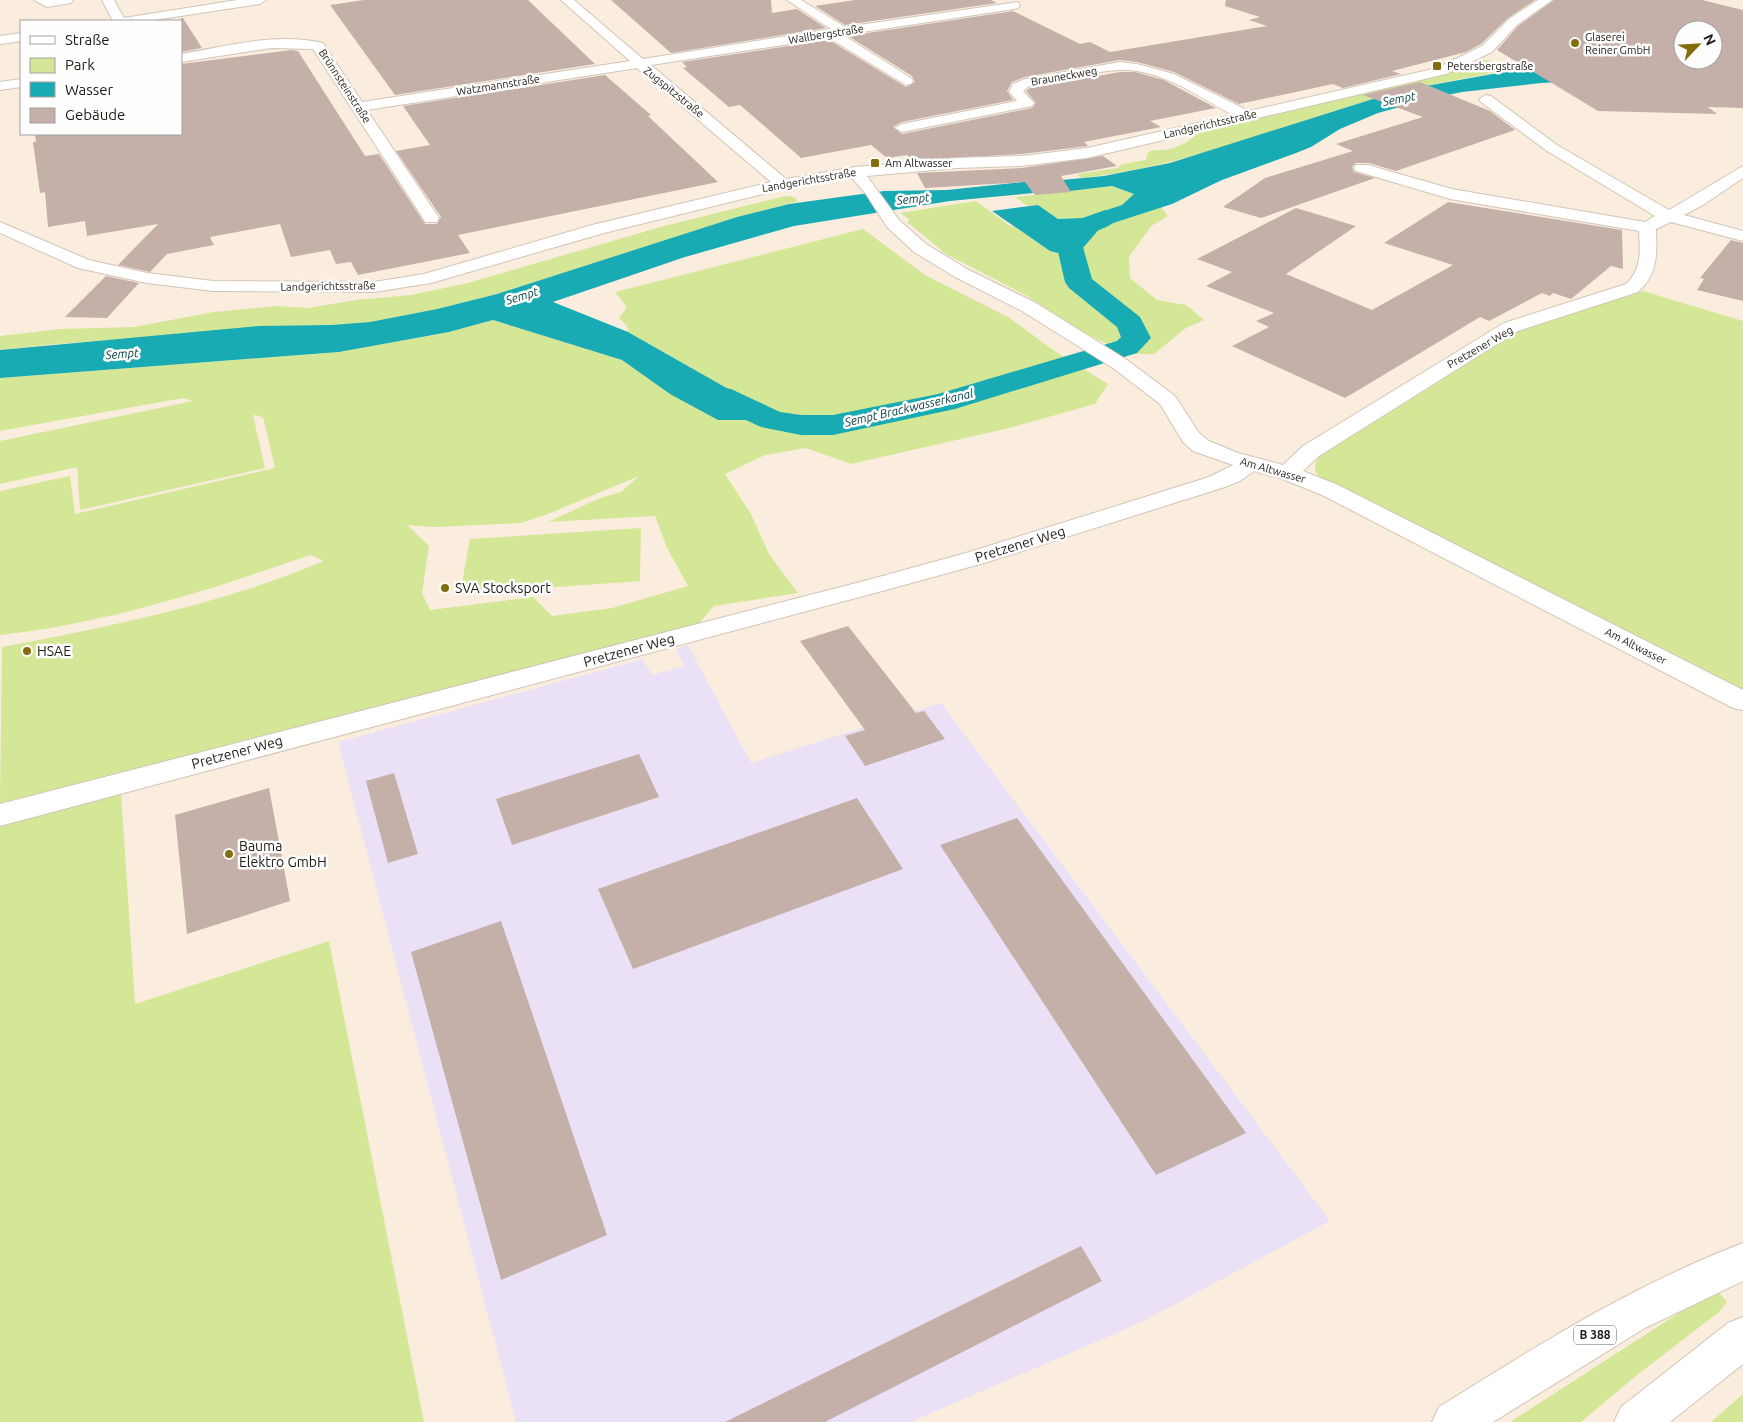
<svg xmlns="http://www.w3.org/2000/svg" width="1743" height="1422" viewBox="0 0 1743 1422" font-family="Ubuntu,sans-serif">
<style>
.industrial{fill:#ebe1f6}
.green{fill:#d3e796;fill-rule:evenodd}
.water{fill:#19abb4}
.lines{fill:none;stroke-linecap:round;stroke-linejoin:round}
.canal{fill:#19abb4;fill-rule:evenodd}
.building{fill:#c4b0a8;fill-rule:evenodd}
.minor-casing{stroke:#d2c4b6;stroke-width:2}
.major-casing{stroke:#d2c4b6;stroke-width:2}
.minor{fill:#fff;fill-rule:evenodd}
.major{fill:#fff;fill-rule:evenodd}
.poi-dot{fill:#846e0b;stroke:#fdfdfd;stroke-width:2}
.labels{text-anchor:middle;stroke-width:5;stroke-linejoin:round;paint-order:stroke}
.far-street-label{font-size:11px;fill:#1f1a14;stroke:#fdfdfd}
.far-poi-label{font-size:11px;fill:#1f1a14;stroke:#fdfdfd;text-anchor:start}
.far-water-label{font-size:12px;font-style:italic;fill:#044145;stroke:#fdfdfd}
.shield{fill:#fdfdfd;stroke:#625e5a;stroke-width:1}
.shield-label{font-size:12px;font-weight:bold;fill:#1f1a14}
.street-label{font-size:14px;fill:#1f1a14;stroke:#fdfdfd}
.poi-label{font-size:14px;fill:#1f1a14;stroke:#fdfdfd;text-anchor:start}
</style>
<rect width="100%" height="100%" fill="#fbedde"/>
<!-- industrial -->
<path class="industrial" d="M688,645L751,763L941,703L1330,1221L1144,1321L911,1422H516L338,742L643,659L652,675L684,666L676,649Z"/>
<!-- green -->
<path class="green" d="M1489,60L1497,66L1499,72C1455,80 1411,87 1369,100C1274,129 1180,168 1081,178L1077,174L1118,168L1122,164L1146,160L1148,152C1154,150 1157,150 1164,150C1178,149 1193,139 1202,129L1439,75L1468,67L1480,61Z
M1112,186L1134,194L1122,205L1082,218L1058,219L1038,205L1028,206L1015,197Z
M785,196L794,197L798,201L737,217L497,294L437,309L370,322L56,344L0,350V336L59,329L134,327L214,312L277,306L308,308L355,300L411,295L468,283L664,226Z
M976,201L1010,226H1013L1050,251L1066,255L1083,248L1101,227L1161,207L1168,216L1151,226L1129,257L1130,278L1157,300L1186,305L1204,320L1186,328L1154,354H1129L1082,332L1027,296L946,254L907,222L910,220L900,213Z
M863,229L925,275L1008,317L1056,352L1108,384L1095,404L1009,428L851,464L806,448L765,455L725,474L751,514L769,554L798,593L714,606L695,628L0,803L2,647C111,626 222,604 324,561L310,555C209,590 107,623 0,635V491L70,476L75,514L275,468L263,417L253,415L265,468L80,510L77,467L0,484V441L193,401L183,398L0,431V378L339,352L449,332L493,320L622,360L670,394L771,420L760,407L628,332L627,326L619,318L627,307L615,292ZM639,476L621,492L600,498L548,522L655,516L668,550L688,586L612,608L552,616L533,597L430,610L422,593L429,546L407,525L435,527L521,523L548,514Z
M1643,291L1743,321V690L1320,478C1313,470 1314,464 1319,456L1520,329Z
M641,528L640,581L460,594L470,539Z
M121,792L135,1004L329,941L424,1422H0V826Z
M1716,1289L1727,1302L1719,1312L1637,1375L1581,1422H1510Z
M1743,1394V1422H1711Z"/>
<!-- water -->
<path class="water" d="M1526,68H1569L1586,81L1541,83L1462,92L1428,99L1378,113L1340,129L1311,147L1296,153L1222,180L1172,204L1101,227L1083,248L1066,255L1050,251L992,211L1038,205L1058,219L1082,218L1122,205L1134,194L1112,186L1070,191L1062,180L1104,176L1170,163L1398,91Z
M1032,181L1031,190L1033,193L950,201L794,226L685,257L553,302L628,332L760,407L772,420H718L670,394L622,360L493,320L449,332L339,352L0,378V350L259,326L331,325L370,322L437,309L497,294L737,217L789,204L884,191L947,190Z"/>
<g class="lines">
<!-- canal -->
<path class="canal" d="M1105,210L1114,213L1118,218C1110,229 1092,230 1081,240L1092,279L1140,317L1151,338L1137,353L955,409L833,435H801L761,427L709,403L705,396L709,389L720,387L731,389L780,412L801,415H833L938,394L1117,341L1121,337L1117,327L1069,288L1065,282L1055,239L1071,223Z"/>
</g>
<!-- building -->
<path class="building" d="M364,0H528L595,64L395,95L330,5Z
M611,0H771L772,13L797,9L826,28L671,53Z
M855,0H991L997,3L845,25L815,6Z
M1226,0H1535L1508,18L1481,44L1466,52L1392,71L1401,74L1343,88L1333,84L1239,104L1174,72L1137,62L1120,60L1025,77L1012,82L1007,91L1013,100L902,122L893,127L902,134L1032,108L1036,103L1026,91L1030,88L1120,72H1135L1164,80L1216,108L1150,121L1161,127L1084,142L1088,146L1022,154L910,160L907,155L887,158L871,145L801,158L740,105L729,107L683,68L687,67L682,62L829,40L906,87L915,82L912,76L848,36L1013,11L1080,44L1090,42L1110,52L1267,26L1249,20L1260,17L1225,6Z
M1554,0H1702L1743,10V108L1708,107L1717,114L1598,111L1497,50L1518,26ZM1683,30H1713V60H1683Z
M181,18H183L202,48L181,52Z
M291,50L298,51L365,156L379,154L425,224H437L441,217L396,151L430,145L403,106L605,75L651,115L648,116L718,182L458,235L470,253L358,275L351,262L336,264L330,250L291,257L280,224L210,237L214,245L167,254L150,272L118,265L158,224L87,236L85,221L48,227L45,192L40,193L33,142H36L35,134H181V64Z
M1420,82L1490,111L1515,130L1396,171L1369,163H1356L1352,167L1354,172L1375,178L1261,218L1223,207L1265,178L1353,151L1336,144L1423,117L1363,95Z
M1103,156L1117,166L1061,176L1071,192L1035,195L1025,182L925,188L917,173L1022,168Z
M1448,202L1622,230L1623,269L1611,266L1571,299L1553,293L1550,296L1542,293L1489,321L1480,317L1345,398L1232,346L1269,327L1256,321L1274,313L1206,286L1232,272L1197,259L1296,208L1356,226L1286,274L1372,310L1453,265L1384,243Z
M1731,240L1743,243V301L1697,290L1704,279L1700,278Z
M106,276L139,283L107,318L65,317Z
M848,626L916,713L924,711L945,739L865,766L845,736L865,730L800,641Z
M639,754L659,797L512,845L496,799Z
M394,773L418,854L388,863L366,781Z
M269,788L290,901L187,934L175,815Z
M857,798L903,869L633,969L598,889Z
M1017,818L1201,1071L1246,1133L1156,1175L940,845Z
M501,921L607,1235L501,1280L411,952Z
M1081,1246L1102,1281L825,1422H725Z"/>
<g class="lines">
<defs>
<path id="minor" d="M34,0H73L71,3L47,7Z
M102,0H114L124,18L237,0H266L260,4L148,21H113Z
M561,0H574L643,59L831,29L787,0H801L845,27L1018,2L1020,5L1018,8L1014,9L843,35L911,78L913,81L911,84L906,85L829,38L651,65L786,179L855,167L957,158L1022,156L1087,148L1233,115C1199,97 1160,68 1120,70C1091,71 1058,81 1029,86L1023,91L1034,103L1032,106L902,132L895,128L902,124L1017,101L1009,92L1013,84L1025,79L1120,62L1137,64L1174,74L1249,111L1437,68L1482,46L1509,19L1538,0H1552L1517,25L1492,52L1446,74L1087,158L1022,166L957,168L867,176L899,220L926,244L967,269L1036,303L1127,360L1175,396L1199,433L1209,441L1238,453L1283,465L1303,446L1504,323L1626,284C1642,269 1640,251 1639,231L1450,199L1356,171L1354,168L1356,165H1368L1452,189L1645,222L1655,216L1547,151L1481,102L1479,99L1486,95L1491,96L1557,145L1669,210L1743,166V178L1703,205L1684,215L1743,231V241L1671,222L1656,229C1657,254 1658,274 1638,292L1518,331L1319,456L1303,471L1338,485L1743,690V710L1733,708L1322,495L1280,478L1254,471L1240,481L1225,487L984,563L886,590L0,826V804L868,580L966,553L1209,477L1233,465L1193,451L1183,442L1160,404L1113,368L1022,311L955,277L914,252L887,227L866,194L851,177L783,189L604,233L431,283L374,292L213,291L147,283L78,268L0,233V222L89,260L147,273L213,281L374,282L424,274L592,225L771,182L637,68L367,110L439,218L437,222H425L423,218L313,49L271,48L181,62V54C227,46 277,32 323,43L362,102L630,61Z
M21,33V41L0,44V36Z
M21,79V87L0,90V82Z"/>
<path id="major" d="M1743,1243V1281L1645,1328L1493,1422H1432L1439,1407C1540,1344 1631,1286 1743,1243Z
M1743,1317V1364L1670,1422H1614L1621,1407L1728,1323Z"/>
</defs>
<!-- minor casing -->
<use href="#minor" class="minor-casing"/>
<!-- major casing -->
<use href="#major" class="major-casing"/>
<!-- minor -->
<use href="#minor" class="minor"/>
<!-- major -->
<use href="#major" class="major"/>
</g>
<!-- markers -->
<g class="poi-dot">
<circle cx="1575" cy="43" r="5"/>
<rect x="1432" y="61" width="10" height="10" rx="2.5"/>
<rect x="870" y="158" width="10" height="10" rx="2.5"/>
<circle cx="445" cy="588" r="5"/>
<circle cx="27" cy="651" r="5"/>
<circle cx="229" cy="854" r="5"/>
</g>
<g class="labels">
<!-- far-street labels -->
<g class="far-street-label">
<text transform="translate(826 34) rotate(-9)" y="4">Wallbergstraße</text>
<text transform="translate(1064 76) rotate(-10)" y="4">Brauneckweg</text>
<text transform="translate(498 85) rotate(-9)" y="4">Watzmannstraße</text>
<text transform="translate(345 86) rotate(57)" y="4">Brünnsteinstraße</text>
<text transform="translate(674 92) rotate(39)" y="4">Zugspitzstraße</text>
<text transform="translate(1210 124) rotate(-13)" y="4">Landgerichtsstraße</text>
<text transform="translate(809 180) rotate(-10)" y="4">Landgerichtsstraße</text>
<text transform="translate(328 286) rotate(-1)" y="4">Landgerichtsstraße</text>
<text transform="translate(1480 347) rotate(-30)" y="4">Pretzener Weg</text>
<text transform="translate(1273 470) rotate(16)" y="4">Am Altwasser</text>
<text transform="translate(1636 646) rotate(27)" y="4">Am Altwasser</text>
</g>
<!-- far-poi labels -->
<g class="far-poi-label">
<text x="1585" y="41">Glaserei<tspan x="1585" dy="13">Reiner GmbH</tspan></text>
<text x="1447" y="70">Petersbergstraße</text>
<text x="885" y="167">Am Altwasser</text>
</g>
<!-- far-water labels -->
<g class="far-water-label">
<text transform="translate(1399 99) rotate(-11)" y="4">Sempt</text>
<text transform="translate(913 199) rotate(-6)" y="4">Sempt</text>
<text transform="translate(522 296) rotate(-17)" y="4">Sempt</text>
<text transform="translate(122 354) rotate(-4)" y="4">Sempt</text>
<text transform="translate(909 408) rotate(-13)" y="4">Sempt Brackwasserkanal</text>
</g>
<!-- shield labels -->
<rect class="shield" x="1574" y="1325.5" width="42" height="19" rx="4"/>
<g class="shield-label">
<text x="1595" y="1339">B 388</text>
</g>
<!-- street labels -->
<g class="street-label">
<text transform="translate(1020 544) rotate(-17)" y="5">Pretzener Weg</text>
<text transform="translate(629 650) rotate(-15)" y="5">Pretzener Weg</text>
<text transform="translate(237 752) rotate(-15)" y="5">Pretzener Weg</text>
</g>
<!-- poi labels -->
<g class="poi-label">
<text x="455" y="593">SVA Stocksport</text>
<text x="37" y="656">HSAE</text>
<text x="239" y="851">Bauma<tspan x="239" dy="16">Elektro GmbH</tspan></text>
</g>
</g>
<!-- legend -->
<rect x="20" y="20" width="162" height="115" fill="#fdfdfd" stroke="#a4a2a0"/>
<rect x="30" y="36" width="25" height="8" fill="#ffffff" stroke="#a4a2a0"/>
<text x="65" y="45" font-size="15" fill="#1f1a14">Straße</text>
<rect x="30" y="58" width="25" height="15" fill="#d3e796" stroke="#a4a2a0"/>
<text x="65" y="70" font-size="15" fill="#1f1a14">Park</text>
<rect x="30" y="82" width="25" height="15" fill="#19abb4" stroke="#a4a2a0"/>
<text x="65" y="95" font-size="15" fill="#1f1a14">Wasser</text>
<rect x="30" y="108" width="25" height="15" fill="#c4b0a8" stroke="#a4a2a0"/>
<text x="65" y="120" font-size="15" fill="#1f1a14">Gebäude</text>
<!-- north arrow -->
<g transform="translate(1698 45) rotate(65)"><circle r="24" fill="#fdfdfd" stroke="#a4a2a0"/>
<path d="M0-4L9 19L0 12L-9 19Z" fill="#846e0b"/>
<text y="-8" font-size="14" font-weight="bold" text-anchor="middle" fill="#1f1a14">N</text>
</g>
</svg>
